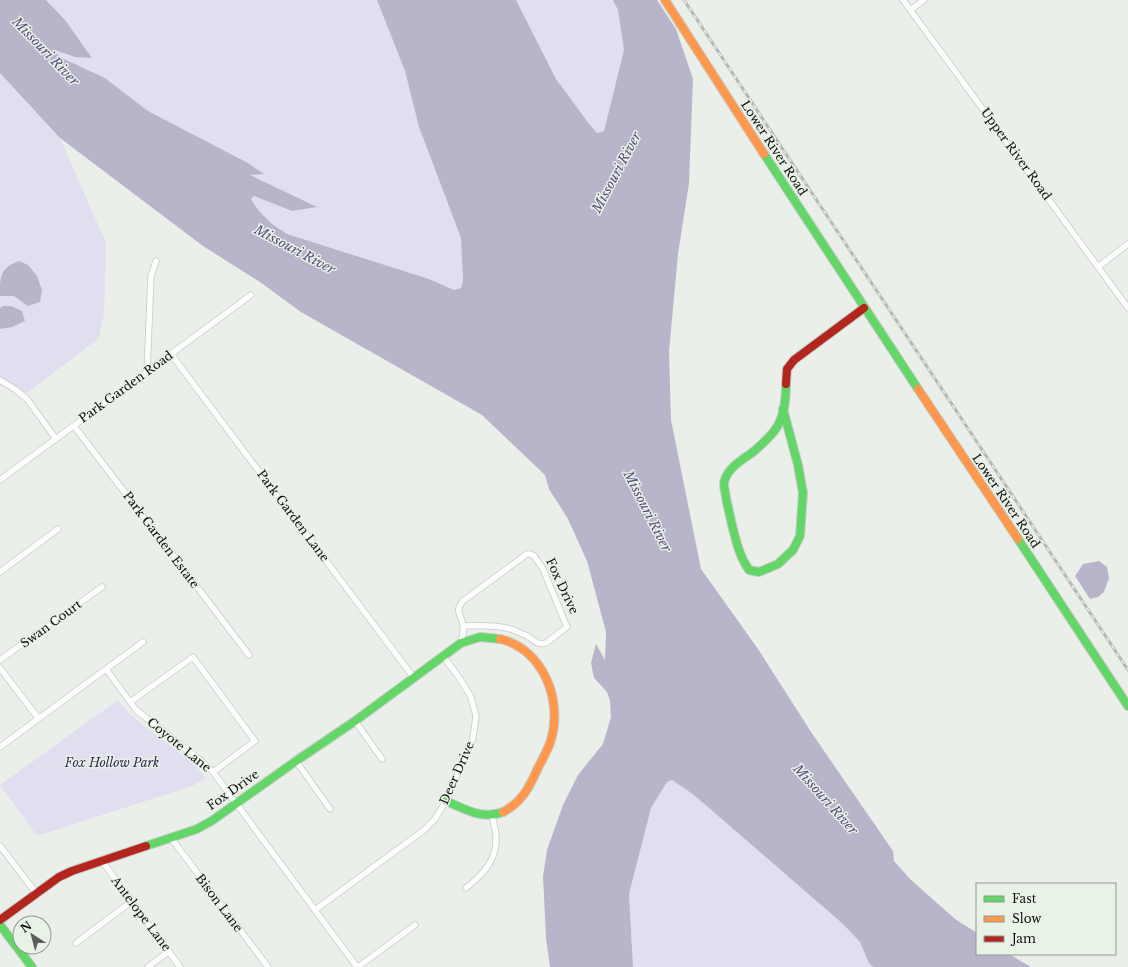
<svg xmlns="http://www.w3.org/2000/svg" width="1128" height="967" viewBox="0 0 1128 967" font-family="'Libre Baskerville',serif">
<style>
.green{fill:#e1def0}
.water{fill:#b8b4ca}
.lines{fill:none;stroke-linecap:round;stroke-linejoin:round}
.street-casing{stroke:#c7cbc7;stroke-width:7}
.fast-casing{stroke:#c7cbc7;stroke-width:10}
.slow-casing{stroke:#c7cbc7;stroke-width:10}
.jam-casing{stroke:#c7cbc7;stroke-width:10}
.street{stroke:#fcfdfc;stroke-width:5.5}
.fast{stroke:#63d668;stroke-width:8}
.slow{stroke:#ff974d;stroke-width:8}
.jam{stroke:#b3261e;stroke-width:8}
.rail-casing{stroke:#b5b6b5;stroke-width:3}
.rail{stroke:#e9f2e7;stroke-width:1.5;stroke-dasharray:4.5;stroke-linecap:butt}
.labels{text-anchor:middle;stroke-width:3;stroke-linejoin:round;paint-order:stroke}
.street-label{font-size:12px;fill:#0e100d;stroke:#e9f2e7}
.park-label{font-size:12px;font-style:italic;fill:#352855;stroke:#e9f2e7}
.water-label{font-size:13px;font-style:italic;fill:#5b4e7f;stroke:#e9f2e7}
</style>
<rect width="100%" height="100%" fill="#eaefea"/>
<!-- green -->
<path class="green" d="M46,0H377L405,71L419,127L461,238L463,280L461,288L454,291L429,279L287,234L272,224L259,211L251,199L254,196L292,211L249,174H263L248,163L148,111L105,78L64,59L50,49L75,57L65,20Z
M516,0H613L618,10L624,50L604,131L596,133L556,79Z
M0,73L60,138L106,243L104,314L99,338L27,393L0,379Z
M118,700L128,712L139,722L195,765L206,778L192,786L37,836L0,785Z
M672,780L694,795L843,924L860,942L869,963L873,967H633L629,894L651,808L667,782Z"/>
<!-- water -->
<path class="water" d="M0,0H46L65,20L92,58L75,57L51,49L64,59L105,78L148,111L248,163L264,174L250,175L317,207L292,211L254,196L251,199L259,211L272,224L287,234L429,279L454,290L461,288L463,280L461,238L419,127L405,71L377,0H516L556,79L590,125L597,133L604,131L624,50L618,10L613,0H657L676,29L693,79L689,183L678,254L669,352L671,420L701,569L758,649L813,735L893,851L894,861L910,879L955,919L977,933V954H1009L1031,967H873L869,963L860,942L843,924L694,795L672,780L667,782L651,808L629,894L633,967H550L546,938L543,876L547,850L563,805L578,775L603,744L611,717L610,701L607,692L594,678L591,663L596,644L605,660L606,632L587,561L568,519L549,489L545,475L482,415L301,312L260,282L203,246L60,138L0,73Z
M19,261L28,265L37,276L42,290L40,302L28,306L14,296H0C0,276 0,268 19,261Z
M3,306H11L22,311L25,321L12,327L0,329V308Z
M1099,561L1107,567L1109,578L1104,592L1098,597L1090,599L1075,576L1083,564Z"/>
<g class="lines">
<defs>
<path id="street" d="M903,0L1128,308
M910,10L924,0
M1098,267L1128,244
M171,354L414,678
M147,372L151,276L156,261
M0,380L16,390L27,399L56,439
M74,426L249,655
M0,480L251,295
M0,572L58,529
M461,643C462,638 464,632 463,626C463,615 453,613 463,601L527,554H530L534,556L543,569L567,627L546,643C538,646 534,640 527,636C524,634 519,633 516,631C498,624 482,626 463,626
M0,660L102,587
M0,668L38,718
M106,669L143,642
M130,702L193,657L255,741L213,772
M355,721L382,759
M0,747L106,669L136,710L200,760L213,772L357,967
M296,761L330,809
M171,838L268,967
M0,846L36,893
M102,861L180,967
M466,888C483,874 497,861 496,837C496,830 493,822 492,815
M315,910L424,830L435,819L446,801L473,738L476,716L471,697L460,679L443,656
M76,943L131,902
M148,967L169,951
M358,967L415,925"/>
<path id="fast" d="M764,154L918,389
M783,409L798,465L803,493L800,536L793,550L778,564L759,572L749,570C739,556 736,540 732,525C730,516 728,507 726,498C726,494 724,489 724,485C724,470 742,460 753,452C760,446 769,438 775,430C784,418 786,399 786,384
M1018,539L1128,706
M446,801C465,809 482,820 503,812
M146,846L197,829L213,820L296,761L355,721L461,643L480,637L500,639
M0,925L32,967"/>
<path id="slow" d="M665,0L764,154
M918,389L1018,539
M500,639C543,649 563,700 551,740C548,750 542,760 537,770C529,788 521,803 503,812"/>
<path id="jam" d="M786,384L787,369L794,360L864,308
M0,920L59,877L72,871L146,846"/>
</defs>
<!-- street casing -->
<use href="#street" class="street-casing"/>
<!-- fast casing -->
<use href="#fast" class="fast-casing"/>
<!-- slow casing -->
<use href="#slow" class="slow-casing"/>
<!-- jam casing -->
<use href="#jam" class="jam-casing"/>
<!-- street -->
<use href="#street" class="street"/>
<!-- fast -->
<use href="#fast" class="fast"/>
<!-- slow -->
<use href="#slow" class="slow"/>
<!-- jam -->
<use href="#jam" class="jam"/>
<defs>
<path id="rail" d="M684,0L1128,670"/>
</defs>
<!-- rail casing -->
<use href="#rail" class="rail-casing"/>
<!-- rail -->
<use href="#rail" class="rail"/>
</g>
<g class="labels">
<!-- street labels -->
<g class="street-label">
<text transform="translate(774 148) rotate(57)" y="4">Lower River Road</text>
<text transform="translate(1016 154) rotate(54)" y="4">Upper River Road</text>
<text transform="translate(126 387) rotate(-36)" y="4">Park Garden Road</text>
<text transform="translate(1006 501) rotate(56)" y="4">Lower River Road</text>
<text transform="translate(293 516) rotate(53)" y="4">Park Garden Lane</text>
<text transform="translate(161 540) rotate(53)" y="4">Park Garden Estate</text>
<text transform="translate(562 586) rotate(65)" y="4">Fox Drive</text>
<text transform="translate(51 624) rotate(-36)" y="4">Swan Court</text>
<text transform="translate(179 745) rotate(39)" y="4">Coyote Lane</text>
<text transform="translate(457 773) rotate(-66)" y="4">Deer Drive</text>
<text transform="translate(233 790) rotate(-35)" y="4">Fox Drive</text>
<text transform="translate(219 903) rotate(53)" y="4">Bison Lane</text>
<text transform="translate(141 914) rotate(53)" y="4">Antelope Lane</text>
</g>
<!-- park labels -->
<g class="park-label">
<text x="112" y="767">Fox Hollow Park</text>
</g>
<!-- water labels -->
<g class="water-label">
<text transform="translate(46 51) rotate(46)" y="5">Missouri River</text>
<text transform="translate(616 172) rotate(-62)" y="5">Missouri River</text>
<text transform="translate(295 249) rotate(28)" y="5">Missouri River</text>
<text transform="translate(648 511) rotate(63)" y="5">Missouri River</text>
<text transform="translate(826 799) rotate(48)" y="5">Missouri River</text>
</g>
</g>
<!-- legend -->
<rect x="976" y="883" width="140" height="72" fill="#e9f2e7" stroke="#919890"/>
<rect x="984" y="896" width="20" height="6" fill="#63d668" stroke="#919890"/>
<text x="1012" y="903" font-size="12" fill="#0e100d">Fast</text>
<rect x="984" y="916" width="20" height="6" fill="#ff974d" stroke="#919890"/>
<text x="1012" y="923" font-size="12" fill="#0e100d">Slow</text>
<rect x="984" y="936" width="20" height="6" fill="#b3261e" stroke="#919890"/>
<text x="1012" y="943" font-size="12" fill="#0e100d">Jam</text>
<!-- north arrow -->
<g transform="translate(32 935) rotate(324)"><circle r="19" fill="#e9f2e7" stroke="#919890"/>
<path d="M0-3L7 15L0 10L-7 15Z" fill="#5b5e5a"/>
<text y="-6" font-size="11" font-weight="bold" text-anchor="middle" fill="#0e100d">N</text>
</g>
</svg>
